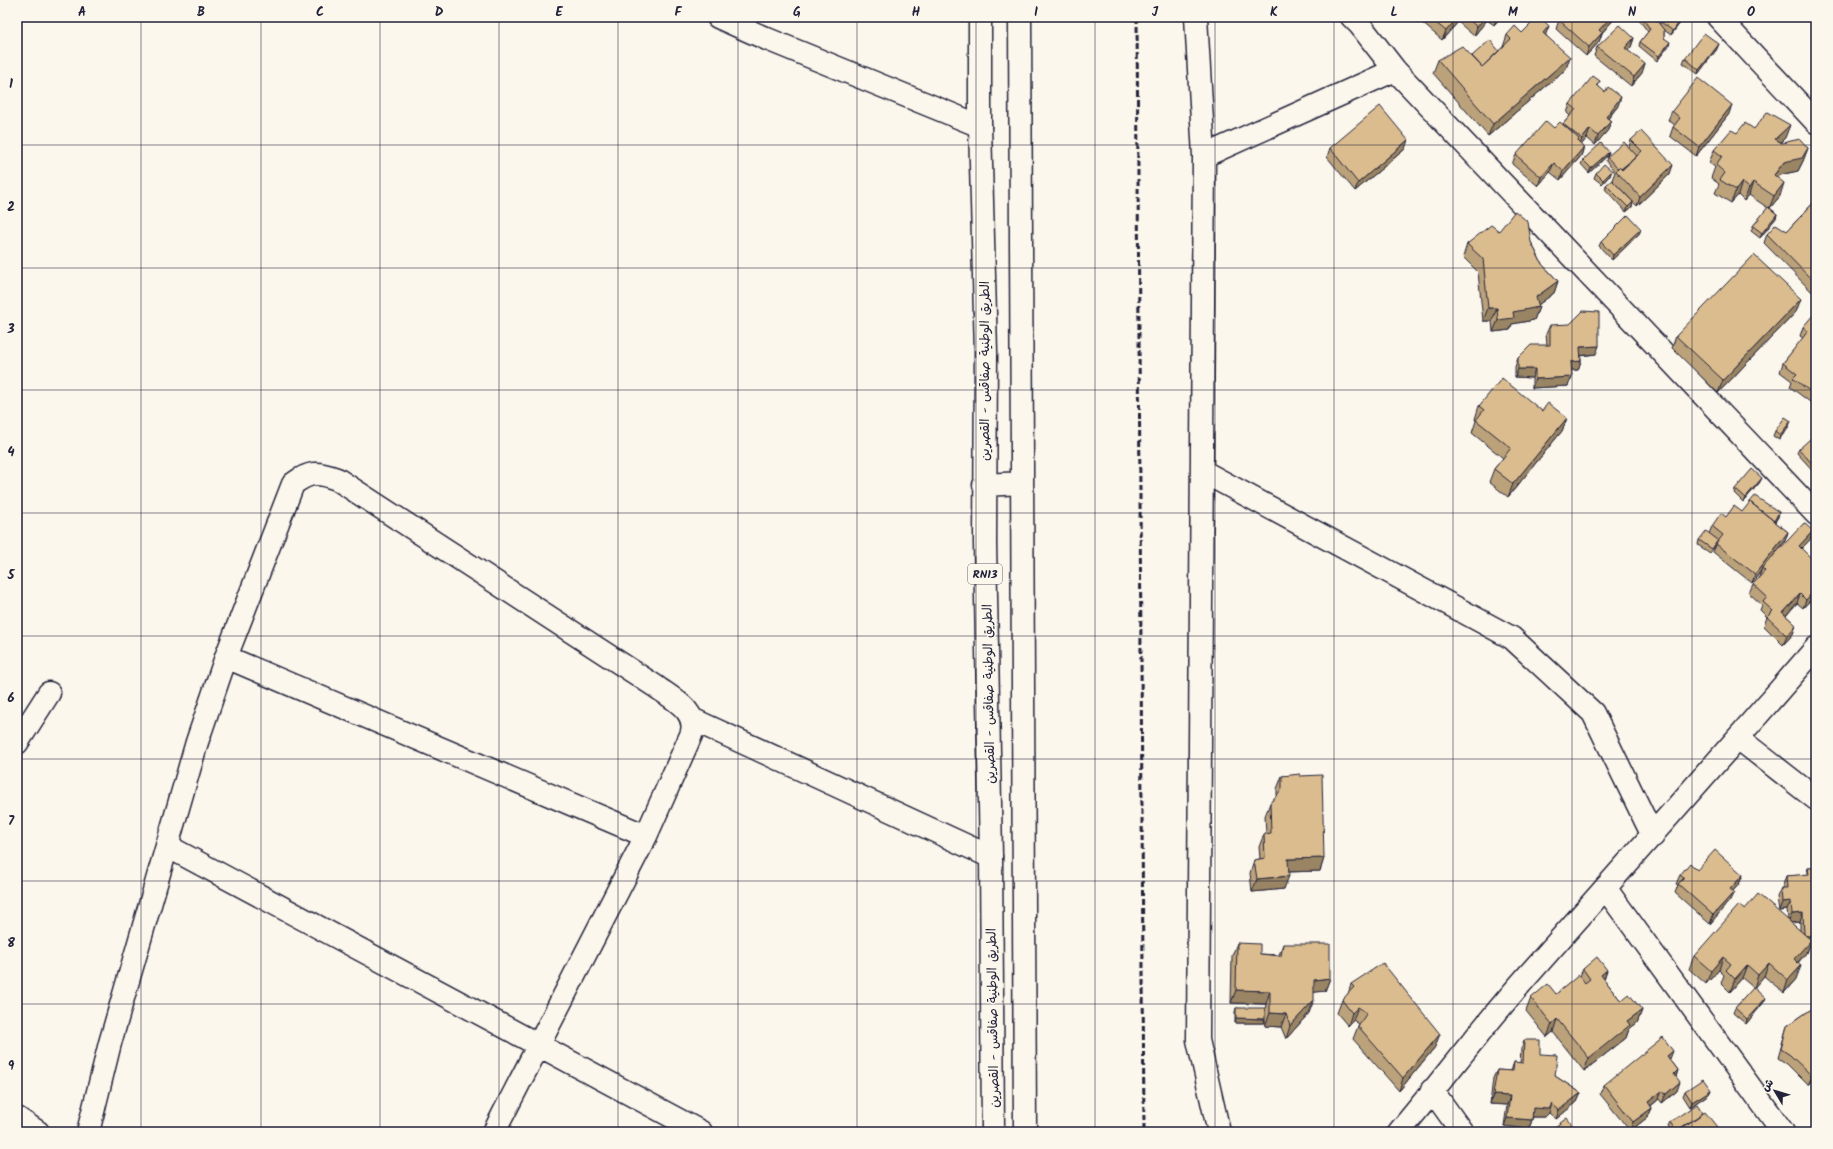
<svg xmlns="http://www.w3.org/2000/svg" width="1833" height="1149" viewBox="0 0 1833 1149" font-family="Kalam,'Playpen Sans Arabic',sans-serif">
<style>
.lines{fill:none;stroke-linecap:round;stroke-linejoin:round}
.street-casing{stroke:#22223b;stroke-width:25}
.primary-casing{stroke:#22223b;stroke-width:25}
.street{stroke:#fbf7ec;stroke-width:22}
.primary{stroke:#fbf7ec;stroke-width:22}
.rail{stroke:#22223b;stroke-width:3;stroke-dasharray:6 3;stroke-linecap:butt}
.wall{fill:#bca27a;stroke:#22223b;fill-rule:evenodd}
.shaded-wall{fill:#998463;stroke:#22223b}
.building{fill:#dbbc8e;stroke:#22223b}
.grid{fill:none;stroke:#22223b;stroke-width:1;stroke-opacity:0.55}
.labels{text-anchor:middle;stroke-width:3;stroke-linejoin:round;paint-order:stroke}
.shield{fill:#fbf7ec;stroke:#636270;stroke-width:1}
.shield-label{font-size:12px;font-weight:bold;fill:#22223b}
.street-label{font-size:13px;fill:#22223b;stroke:#fbf7ec}
.neatline{fill:none;stroke:#22223b;stroke-width:1.5}
.grid-label{font-size:13px;text-anchor:middle;font-weight:bold;fill:#22223b}
</style>
<rect width="100%" height="100%" fill="#fbf7ec"/>
<filter id="ink" filterUnits="userSpaceOnUse"><feTurbulence type="fractalNoise" baseFrequency=".025" numOctaves="2"/><feDisplacementMap in="SourceGraphic" scale="8" xChannelSelector="R" yChannelSelector="G"/><feConvolveMatrix kernelMatrix="1 2 1 2 8 2 1 2 1" color-interpolation-filters="sRGB"/></filter>
<g filter="url(#ink)">
<g class="lines">
<defs>
<path id="street" d="M718,17L767,39L980,126
M1196,17L1204,156L1198,1040L1219,1132
M1352,17L1360,25L1395,70L1816,514
M1718,17L1816,122
M1204,156L1395,70
M1202,471L1512,638L1593,713L1653,836
M226,657L646,836
M694,720L991,857
M1738,738L1816,799
M17,743L49,693
M167,846L701,1132
M1606,889L1783,1132
M1432,1090L1462,1132
M17,1118L38,1132
M88,1132L110,1043L197,742L226,657L293,484C310,471 318,472 337,479L655,686C671,698 700,711 691,735L646,836L494,1132
M1399,1132C1441,1082 1480,1030 1523,981C1621,870 1719,760 1816,648"/>
<path id="primary" d="M980,17V126L986,352L985,543L991,857L993,1132
M1020,17L1025,1132
M984,485L1022,483"/>
</defs>
<!-- street casing -->
<use href="#street" class="street-casing"/>
<!-- primary casing -->
<use href="#primary" class="primary-casing"/>
<!-- street -->
<use href="#street" class="street"/>
<!-- primary -->
<use href="#primary" class="primary"/>
<!-- rail -->
<path class="rail" d="M1137,17L1144,1132"/>
</g>
<!-- wall -->
<path class="wall" d="M1422,17H1501L1494,25L1487,20L1474,36L1458,22L1442,40L1420,21Z
M1562,17H1616L1602,33L1599,42L1586,56L1556,29L1559,20Z
M1637,17H1654L1660,24L1662,20L1658,17H1684L1683,19L1671,35L1664,30V38L1668,47L1657,61L1639,46L1640,42L1648,32Z
M1522,33L1546,35L1566,69L1488,136L1433,73L1438,60L1472,56L1499,51L1503,47L1507,35Z
M1634,38L1631,47L1628,50L1642,73L1631,86L1594,56L1597,47Z
M1717,49L1698,74L1683,63L1685,58Z
M1600,81L1598,86L1618,106L1608,119L1611,121L1608,130L1595,145L1587,138L1581,144L1584,147L1581,156L1560,180L1550,172L1538,186L1512,164L1516,155L1554,128L1563,124L1570,116L1567,113L1570,104Z
M1672,111L1729,114L1696,156L1670,136L1673,127L1675,125L1668,120Z
M1754,129L1785,138L1781,142L1782,143L1808,148L1803,161L1798,171L1779,175L1777,177L1780,196L1770,208L1777,214L1776,218L1760,238L1751,231L1753,226L1768,208L1749,195L1744,201L1738,195L1731,203L1715,193L1719,184L1711,178L1715,167L1709,163L1714,150L1737,133Z
M1631,140L1670,174L1637,206L1612,180L1615,172L1606,161L1607,157L1629,147Z
M1330,148L1405,149L1355,191L1327,157Z
M1609,152L1607,156L1589,173L1581,164L1583,160Z
M1612,171L1610,175L1602,184L1594,178L1596,173Z
M1606,185L1633,202L1632,207L1626,212L1605,189Z
M1816,200V296L1764,243L1767,234L1787,231Z
M1641,229L1639,234L1612,260L1599,246L1601,242Z
M1499,231L1531,242L1542,264L1558,281L1554,293L1538,305L1539,307L1534,320L1512,324L1510,330L1493,332L1492,321H1483L1478,272L1463,257L1467,244Z
M1796,312L1718,393L1672,348L1676,336Z
M1816,317V403L1814,405L1790,387L1792,381L1780,372L1783,363L1803,338L1800,336L1803,327Z
M1550,325L1596,354L1581,356V361L1578,370H1571L1568,386L1532,388V378L1515,377V367L1518,358L1547,345L1546,334Z
M1479,406L1567,418L1562,431L1508,497L1489,482L1494,469L1503,458L1472,433L1476,421L1475,419Z
M1789,426L1779,440L1773,436L1775,431Z
M1816,428V435L1814,434Z
M1816,446V474L1797,453L1799,449Z
M1760,482L1743,502L1734,493L1735,489Z
M1742,512H1779L1778,517L1775,522L1788,532L1785,541L1771,558L1810,540L1801,549L1813,572L1816,587L1812,591L1813,592L1810,601L1803,608L1797,603L1786,616L1796,625L1793,634L1783,645L1764,626L1767,617L1760,610L1762,605L1749,593L1753,584L1759,577L1761,571L1752,583L1713,552L1716,545L1710,553L1698,545L1699,540L1709,534L1712,526L1726,517Z
M1282,776H1300L1324,858L1320,871L1288,872L1284,889L1252,892L1250,873L1254,860L1260,859L1259,847L1264,834H1266L1265,816L1270,803L1277,795V789Z
M1808,868H1816L1809,944L1806,953L1798,963L1796,979L1784,993L1764,976L1754,987L1764,1002L1746,1024L1733,1013L1735,1008L1754,988L1742,978L1730,992L1721,983L1724,975L1719,970L1706,984L1689,969L1694,956L1745,909L1788,920L1787,910L1779,911L1777,897L1781,888H1783V885L1786,876L1806,875ZM1800,922V931L1791,923Z
M1697,870L1743,875L1739,884L1733,891L1730,900L1710,924L1675,893L1678,885L1676,884L1680,875Z
M1237,943L1260,954L1279,955L1283,944L1330,978L1325,991L1314,992L1309,1013L1286,1039L1281,1027L1265,1026V1020L1264,1023H1235V1012L1236,1008L1265,1011L1266,1004L1231,1003L1232,956Z
M1583,969L1607,970L1604,979L1621,1001L1642,1010L1637,1023L1629,1029L1626,1038L1584,1071L1553,1032L1547,1037L1526,1011L1531,998L1556,994L1580,976Z
M1351,984L1435,1047L1399,1091L1353,1039L1358,1026L1359,1024L1353,1020L1348,1026L1337,1013L1342,1000L1348,994Z
M1816,1006V1079L1808,1085L1787,1064L1778,1058L1787,1026Z
M1524,1040L1540,1054L1555,1076L1581,1093L1577,1102L1556,1119L1549,1113L1545,1117H1533L1529,1129L1504,1126L1507,1105L1490,1104L1493,1078L1497,1070L1511,1071L1514,1062L1520,1063L1521,1049Z
M1670,1060L1678,1070L1676,1077L1677,1091L1662,1103L1659,1099L1651,1106L1652,1108L1648,1117L1630,1131L1600,1094L1604,1085Z
M1711,1090L1709,1094L1690,1107L1683,1096L1685,1091Z
M1702,1114L1721,1132H1672L1668,1126L1670,1122Z"/>
<!-- shaded-wall -->
<path class="shaded-wall" d="M1458,17H1460L1458,22L1442,40L1446,31Z
M1485,17H1488L1487,20L1474,36L1477,27Z
M1497,17H1501L1494,25Z
M1611,17H1616L1596,39L1599,30Z
M1683,17H1684L1683,19L1671,35L1673,31Z
M1549,26L1544,39L1543,33Z
M1602,33L1599,42L1586,56L1589,47Z
M1634,38L1631,47L1622,57L1625,48Z
M1670,42L1668,47L1657,61L1659,56Z
M1719,44L1717,49L1698,74L1699,70Z
M1570,57L1566,69L1488,136L1493,124Z
M1645,64L1642,73L1631,86L1634,77Z
M1621,97L1618,106L1602,125L1606,117Z
M1732,105L1729,114L1696,156L1699,147Z
M1611,121L1608,130L1595,145L1598,136Z
M1790,125L1785,138L1770,152L1775,139Z
M1590,129L1587,138L1579,148L1582,139Z
M1408,140L1405,149L1355,191L1358,183Z
M1584,147L1581,156L1560,180L1563,171Z
M1808,148L1803,161L1798,171L1779,175L1769,188L1774,175L1784,162Z
M1609,152L1607,156L1589,173L1591,168Z
M1637,156L1635,160L1618,175L1620,170Z
M1554,163L1550,172L1538,186L1541,177Z
M1673,165L1670,174L1637,206L1640,197Z
M1612,171L1610,175L1602,184L1603,180Z
M1742,182L1738,195L1731,203L1736,190Z
M1753,182L1749,195L1744,201L1749,188Z
M1784,183L1780,196L1769,209L1774,196Z
M1633,202L1632,207L1626,212L1628,207Z
M1777,214L1776,218L1760,238L1762,233Z
M1641,229L1639,234L1612,260L1613,255Z
M1558,281L1554,293L1534,308L1539,307L1534,320L1512,324L1510,330L1493,332L1498,320L1513,312L1536,297Z
M1801,299L1796,312L1718,393L1723,380Z
M1488,308H1497L1492,321H1483Z
M1599,346L1596,354L1577,356L1580,347Z
M1581,361L1578,370H1567L1571,362Z
M1518,369H1535L1532,378L1515,377Z
M1572,377L1568,386L1532,388L1535,379Z
M1567,418L1562,431L1508,497L1513,484Z
M1791,421L1789,426L1779,440L1780,435Z
M1762,478L1760,482L1743,502L1745,498Z
M1779,512L1778,517L1772,526L1773,522Z
M1813,531L1810,540L1795,555L1799,546Z
M1788,532L1785,541L1763,569L1762,568L1761,571L1752,583L1755,574Z
M1816,563L1813,572L1811,569Z
M1816,581V587L1806,598L1809,589Z
M1813,592L1810,601L1803,608L1806,600Z
M1800,594L1797,603L1780,622L1783,613Z
M1796,625L1793,634L1783,645L1787,636Z
M1324,858L1320,871L1283,872L1288,859Z
M1743,875L1739,884L1727,898L1730,889Z
M1289,876L1284,889L1252,892L1257,879Z
M1734,892L1730,900L1710,924L1713,915Z
M1791,901L1787,910L1779,911L1782,902Z
M1803,913L1800,922L1788,923L1792,914Z
M1816,935V943L1809,944L1806,953L1789,972L1794,959L1805,936Z
M1723,957L1719,970L1706,984L1711,971Z
M1769,963L1764,976L1754,988L1758,975Z
M1747,965L1742,978L1730,992L1735,979Z
M1801,966L1796,979L1784,993L1788,980Z
M1607,970L1602,983L1601,975Z
M1330,978L1325,991L1309,993L1314,980Z
M1236,990L1270,991L1266,1004L1231,1003Z
M1766,998L1764,1002L1746,1024L1747,1019Z
M1314,1000L1309,1013L1286,1039L1290,1026Z
M1358,1007L1353,1020L1348,1026L1352,1013Z
M1642,1010L1637,1023L1629,1029L1626,1038L1584,1071L1589,1058L1627,1021Z
M1270,1013L1286,1014L1281,1027L1265,1026Z
M1236,1018L1265,1019L1264,1023H1235Z
M1557,1019L1553,1032L1547,1037L1552,1024Z
M1440,1034L1435,1047L1399,1091L1403,1078Z
M1673,1051L1670,1059L1667,1056Z
M1678,1070L1675,1079L1674,1074Z
M1816,1073V1079L1808,1085L1812,1076Z
M1680,1082L1677,1091L1662,1103L1666,1094Z
M1711,1090L1709,1094L1690,1107L1692,1102Z
M1662,1091L1659,1099L1644,1111L1648,1102Z
M1581,1093L1577,1102L1556,1119L1559,1110Z
M1493,1095L1510,1096L1507,1105L1490,1104Z
M1552,1104L1549,1113L1545,1117H1530L1533,1108Z
M1652,1108L1648,1117L1630,1131L1633,1122Z
M1703,1113L1701,1117L1679,1132H1675L1676,1131Z
M1507,1118L1532,1120L1529,1129L1504,1126Z"/>
<!-- building -->
<path class="building" d="M1429,17H1458L1446,31Z
M1466,17H1485L1477,27Z
M1538,17H1540L1549,26L1543,33L1570,57L1493,124L1438,60L1462,46L1482,67L1511,39L1507,35L1515,26L1522,33Z
M1562,17H1611L1599,30L1602,33L1589,47L1559,20Z
M1642,17H1654L1664,30V38L1670,42L1659,56L1640,42L1650,29Z
M1664,17H1683L1673,31L1661,22Z
M1620,25L1634,38L1625,48L1645,64L1634,77L1597,47Z
M1704,33L1719,44L1699,70L1685,58Z
M1490,40L1499,51L1482,67L1472,56Z
M1593,76L1600,81L1597,85L1605,92L1608,87L1621,97L1606,117L1611,121L1598,136L1590,129L1582,139L1563,124L1576,109L1570,104Z
M1698,78L1732,105L1699,147L1673,127L1680,118L1672,111Z
M1380,106L1408,140L1358,183L1330,148Z
M1767,112L1790,125L1775,139L1782,143L1800,139L1808,148L1802,158L1784,162L1774,175L1784,183L1774,196L1753,182L1749,188L1742,182L1736,190L1720,180L1725,173L1716,165L1722,156L1714,150L1731,130L1737,133L1745,123L1754,129Z
M1546,121L1554,128L1560,122L1579,139L1578,141L1584,147L1563,171L1554,163L1541,177L1516,155Z
M1641,131L1673,165L1640,197L1616,171L1619,167L1622,170L1642,151L1631,140Z
M1624,142L1637,156L1621,169L1619,167L1618,169L1607,157Z
M1601,143L1609,152L1591,168L1583,160Z
M1604,164L1612,171L1603,180L1596,173Z
M1612,180L1633,202L1628,207L1606,185Z
M1816,200V284L1767,234L1776,224L1787,231Z
M1768,207L1777,214L1762,233L1753,226Z
M1515,211L1528,222L1531,242L1542,264L1558,281L1536,297L1539,307L1513,312L1514,318L1498,320L1497,308H1488L1483,259L1467,244L1491,225L1499,231Z
M1628,215L1641,229L1613,255L1601,242Z
M1754,255L1801,299L1723,380L1676,336Z
M1583,311L1599,312V346L1580,347L1581,361L1571,362L1572,377L1535,379V369H1518V358L1531,345H1550V325L1570,324Z
M1813,315L1816,317V396L1793,378L1797,374L1783,363L1808,331L1803,327Z
M1502,378L1542,411L1548,403L1567,418L1513,484L1494,469L1511,448L1476,420L1484,410L1479,406Z
M1785,417L1791,421L1780,435L1775,431Z
M1810,439L1816,446V468L1799,449Z
M1752,469L1762,478L1745,498L1735,489Z
M1755,496L1779,512L1774,521L1750,502Z
M1750,502L1788,532L1755,574L1716,544L1723,535L1712,526L1721,513L1726,517L1734,506L1742,512Z
M1804,523L1813,531L1799,546L1816,563L1811,569L1816,575V581L1809,589L1813,592L1806,600L1800,594L1783,613L1796,625L1787,636L1767,617L1773,611L1763,602L1767,597L1753,584L1765,571L1762,568Z
M1706,531L1718,540L1712,549L1699,540Z
M1300,774V776L1322,775L1324,858L1288,859L1289,876L1257,879L1254,860L1265,858L1264,834L1271,833L1270,803L1282,789V776Z
M1715,850L1743,875L1730,889L1734,892L1713,915L1678,884L1684,878L1680,875L1690,863L1697,870Z
M1808,868H1816V935L1806,936L1804,934L1803,913L1792,914L1791,901L1782,902L1781,888H1787L1786,876L1809,874Z
M1758,894L1811,940L1794,959L1801,966L1788,980L1769,963L1758,975L1747,965L1735,979L1726,970L1731,964L1723,957L1711,971L1694,956L1739,905L1745,909Z
M1237,943L1260,944V954L1281,956L1283,944H1330V978L1314,980V1000L1290,1026L1286,1014L1270,1013V991L1236,990Z
M1597,957L1607,970L1601,975L1621,1001L1629,994L1642,1010L1627,1021L1630,1025L1589,1058L1557,1019L1552,1024L1531,998L1548,984L1556,994L1579,975L1585,983L1590,979L1583,969Z
M1383,963L1440,1034L1403,1078L1358,1026L1367,1013L1358,1007L1352,1013L1342,1000L1354,987L1351,984Z
M1754,987L1766,998L1747,1019L1735,1008Z
M1816,1006V1073L1812,1076L1790,1055L1781,1049L1787,1026Z
M1236,1008H1265V1019L1236,1018Z
M1663,1037L1673,1051L1667,1056L1678,1070L1674,1074L1680,1082L1666,1094L1662,1091L1648,1102L1652,1108L1633,1122L1604,1085Z
M1524,1040H1540V1054L1557,1055L1555,1076L1581,1093L1559,1110L1552,1104L1549,1109L1533,1108L1532,1120L1507,1118L1510,1096L1493,1095L1497,1070L1513,1071L1514,1062L1523,1063Z
M1703,1079L1711,1090L1692,1102L1685,1091Z
M1697,1104L1703,1113L1676,1131L1670,1122Z
M1705,1112L1721,1132H1676Z
M1567,1118L1577,1132H1548Z"/>
</g>
<!-- grid -->
<path class="grid" d="M141,17V1132M261,17V1132M380,17V1132M499,17V1132M618,17V1132M738,17V1132M857,17V1132M976,17V1132M1095,17V1132M1215,17V1132M1334,17V1132M1453,17V1132M1572,17V1132M1692,17V1132M17,145H1816M17,268H1816M17,390H1816M17,513H1816M17,636H1816M17,759H1816M17,881H1816M17,1004H1816"/>
<g class="labels">
<!-- shield labels -->
<rect class="shield" x="968" y="564" width="34" height="20" rx="3"/>
<g class="shield-label">
<text x="985" y="578">RN13</text>
</g>
<!-- street labels -->
<g class="street-label">
<text transform="translate(984 371) rotate(-90)" y="5">الطريق الوطنية صفاقس - القصرين</text>
<text transform="translate(988 694) rotate(-91)" y="5">الطريق الوطنية صفاقس - القصرين</text>
<text transform="translate(992 1018) rotate(-91)" y="5">الطريق الوطنية صفاقس - القصرين</text>
</g>
</g>
<!-- margin -->
<rect width="1833" height="1149" fill="none" stroke="#fbf7ec" stroke-width="44"/>
<!-- north arrow -->
<g transform="translate(1775 1091) rotate(308)" stroke="#fbf7ec" stroke-width="3" paint-order="stroke">
<path d="M0-3L7 15L0 10L-7 15Z" fill="#22223b"/>
<text y="-6" font-size="11" font-weight="bold" text-anchor="middle" fill="#22223b">ش</text>
</g>
<rect x="22" y="22" width="1789" height="1105" class="neatline"/>
<g class="grid-label">
<text x="82" y="16">A</text>
<text x="201" y="16">B</text>
<text x="320" y="16">C</text>
<text x="439" y="16">D</text>
<text x="559" y="16">E</text>
<text x="678" y="16">F</text>
<text x="797" y="16">G</text>
<text x="916" y="16">H</text>
<text x="1036" y="16">I</text>
<text x="1155" y="16">J</text>
<text x="1274" y="16">K</text>
<text x="1394" y="16">L</text>
<text x="1513" y="16">M</text>
<text x="1632" y="16">N</text>
<text x="1751" y="16">O</text>
<text x="11" y="88">1</text>
<text x="11" y="211">2</text>
<text x="11" y="333">3</text>
<text x="11" y="456">4</text>
<text x="11" y="579">5</text>
<text x="11" y="702">6</text>
<text x="11" y="825">7</text>
<text x="11" y="947">8</text>
<text x="11" y="1070">9</text>
</g>
</svg>
